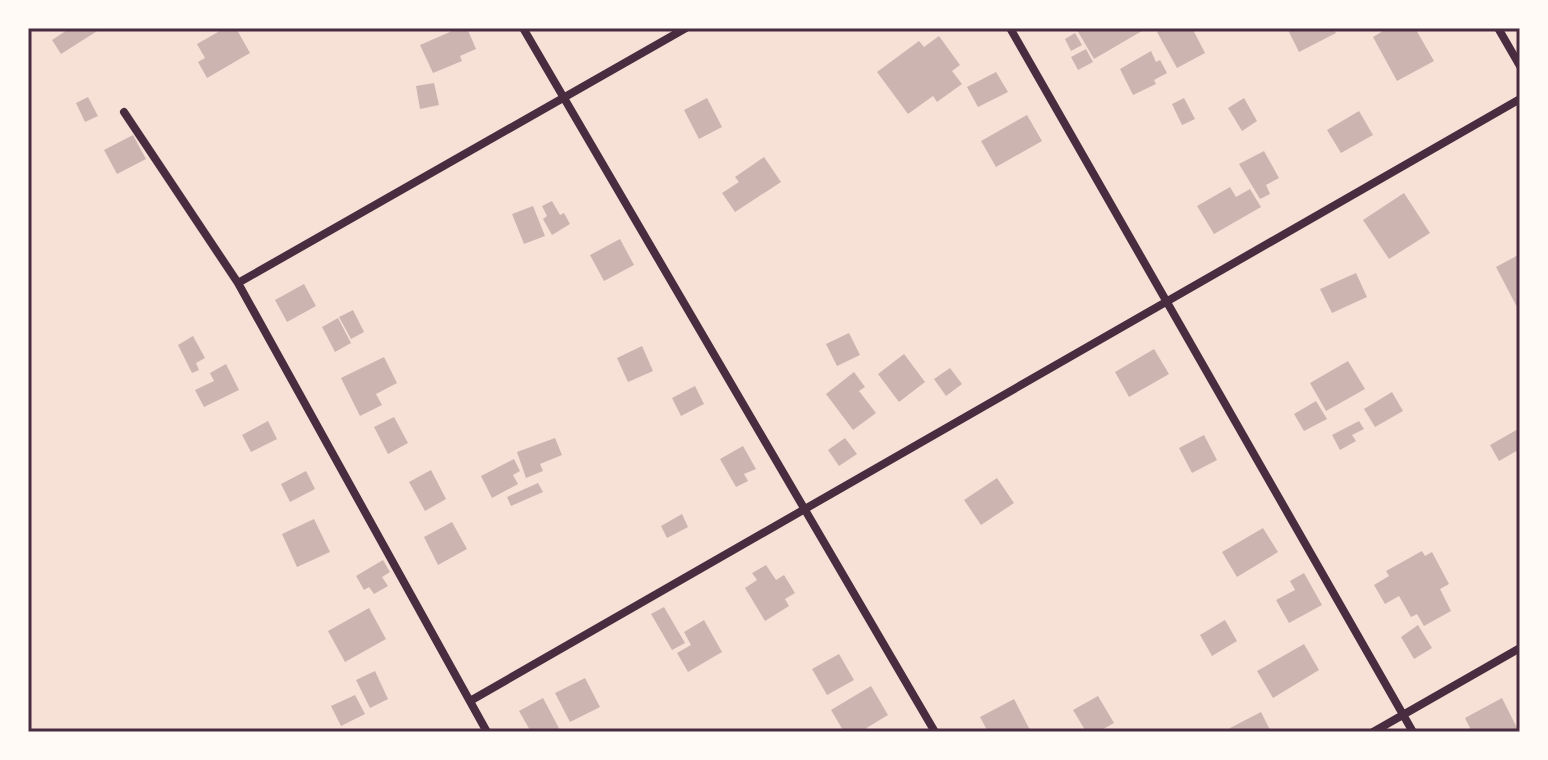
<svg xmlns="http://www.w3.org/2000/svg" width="1548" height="760" viewBox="0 0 1548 760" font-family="Barlow,sans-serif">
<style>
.building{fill:#ccb4b1}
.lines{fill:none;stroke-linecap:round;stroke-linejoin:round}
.minor{stroke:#4a2c40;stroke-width:8}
.neatline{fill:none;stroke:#4a2c40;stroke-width:3}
</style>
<rect width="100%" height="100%" fill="#f7e1d7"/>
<!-- building -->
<path class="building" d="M70,28H102L61,54L52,40Z
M225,28H236L250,53L207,78L198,62L205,58L197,44Z
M459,28H467L476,49L460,56L462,61L433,73L420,45Z
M1080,28H1147L1094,59L1077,30Z
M1166,28H1192L1205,53L1177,68L1157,32Z
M1287,28H1333L1336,33L1299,52Z
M1388,28H1415L1434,61L1397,81L1373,37Z
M1075,33L1082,45L1071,51L1065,39Z
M939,36L960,65L952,71L962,84L937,102L933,96L908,114L877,72L919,41L924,47Z
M1086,49L1093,62L1078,70L1071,57Z
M1151,51L1156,62L1160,60L1167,73L1154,80L1156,84L1133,95L1120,69Z
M996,72L1008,92L978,107L967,87Z
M434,83L439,105L420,109L416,86Z
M88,97L98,116L85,122L76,103Z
M707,98L722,127L699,139L684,110Z
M1184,98L1195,119L1182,125L1172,104Z
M1244,98L1257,121L1242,131L1228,108Z
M1359,111L1373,135L1341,153L1327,130Z
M1027,115L1042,141L996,167L981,141Z
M133,135L146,159L117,174L104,150Z
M1264,151L1279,178L1266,185L1270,194L1260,199L1239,164Z
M764,157L781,182L735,212L722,193L739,182L735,177Z
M1230,187L1236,197L1250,189L1261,207L1214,234L1197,206Z
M1404,193L1430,233L1389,259L1363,220Z
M552,201L560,215L564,213L570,224L552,235L543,219L547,216L542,206Z
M533,206L545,236L524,244L512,214Z
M620,239L634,265L604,281L590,255Z
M1520,254V305L1517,307L1496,267Z
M1356,273L1367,297L1332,313L1320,289Z
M304,284L316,306L287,322L275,300Z
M353,310L364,332L351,339L339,317Z
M338,318L351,343L335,352L322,327Z
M849,333L860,355L837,366L826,344Z
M193,336L205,358L196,363L199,370L192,373L178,345Z
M642,346L653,371L628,382L617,358Z
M1154,349L1169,374L1129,397L1115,372Z
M904,354L925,382L899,402L878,374Z
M384,357L397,383L376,394L382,405L360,416L341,378Z
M1348,361L1365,389L1326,411L1310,383Z
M226,364L239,390L204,407L195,390L214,381L210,373Z
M950,368L962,384L946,396L934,379Z
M854,372L865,387L859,391L876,413L853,430L826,394Z
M695,386L704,404L681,416L672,398Z
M1392,392L1403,411L1375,427L1364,409Z
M1316,401L1327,419L1304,431L1294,414Z
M394,417L408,443L388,454L374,427Z
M268,421L277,439L251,452L242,435Z
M1359,421L1364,429L1352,435L1356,441L1340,450L1332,435Z
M1520,428V449L1499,461L1490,445Z
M1204,435L1217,460L1192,473L1179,448Z
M555,438L562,455L540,464L543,471L526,478L517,452Z
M845,438L857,454L839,466L828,450Z
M743,446L756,469L744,474L748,481L736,487L720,459Z
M514,459L520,471L513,475L518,484L492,498L481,476Z
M431,470L446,499L425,511L409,482Z
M306,471L315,489L290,502L281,484Z
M997,478L1014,503L981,525L964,500Z
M538,483L543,492L511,506L507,497Z
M682,514L688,527L667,538L661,526Z
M314,519L330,552L297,567L282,534Z
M452,522L467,549L438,565L424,537Z
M1263,528L1278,552L1237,577L1222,552Z
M1422,551L1425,556L1432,552L1449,584L1440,589L1451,611L1424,626L1417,614L1411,617L1399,596L1385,604L1374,585L1389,576L1386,571Z
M383,560L390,572L382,577L388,586L374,594L369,587L364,590L356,576Z
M766,565L776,580L784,575L795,593L785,599L789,606L765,621L745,588L757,580L752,573Z
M1304,573L1322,605L1289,623L1276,600L1295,590L1290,581Z
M664,607L685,643L672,650L651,614Z
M369,608L386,639L345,662L328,631Z
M704,620L722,652L688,672L677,653L691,645L684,632Z
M1225,620L1237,641L1212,656L1200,635Z
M1418,625L1432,648L1414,659L1401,637Z
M1304,644L1319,670L1273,698L1257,671Z
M839,654L854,680L827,695L812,669Z
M375,671L388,699L370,708L356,680Z
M585,678L600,707L570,722L555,693Z
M871,686L888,715L860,732H844L831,710Z
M355,695L365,714L341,726L331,706Z
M1098,696L1114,723L1098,732H1081L1085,730L1073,710Z
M543,698L561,732H531L519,711Z
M1502,698L1519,732H1472L1465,718Z
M1014,699L1031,732H988L980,717Z
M1261,712L1271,732H1232L1230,728Z"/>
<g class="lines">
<!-- minor -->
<path class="minor" d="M523,28L935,732
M1010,28L1413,732
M1498,28L1520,66
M124,112L238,283L487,732
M238,283L686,28
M470,701L1520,99
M1373,732L1520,648"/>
</g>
<!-- border -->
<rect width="1548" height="760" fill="none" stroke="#fffaf5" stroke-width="60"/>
<rect x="30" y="30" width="1488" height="700" class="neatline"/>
</svg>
